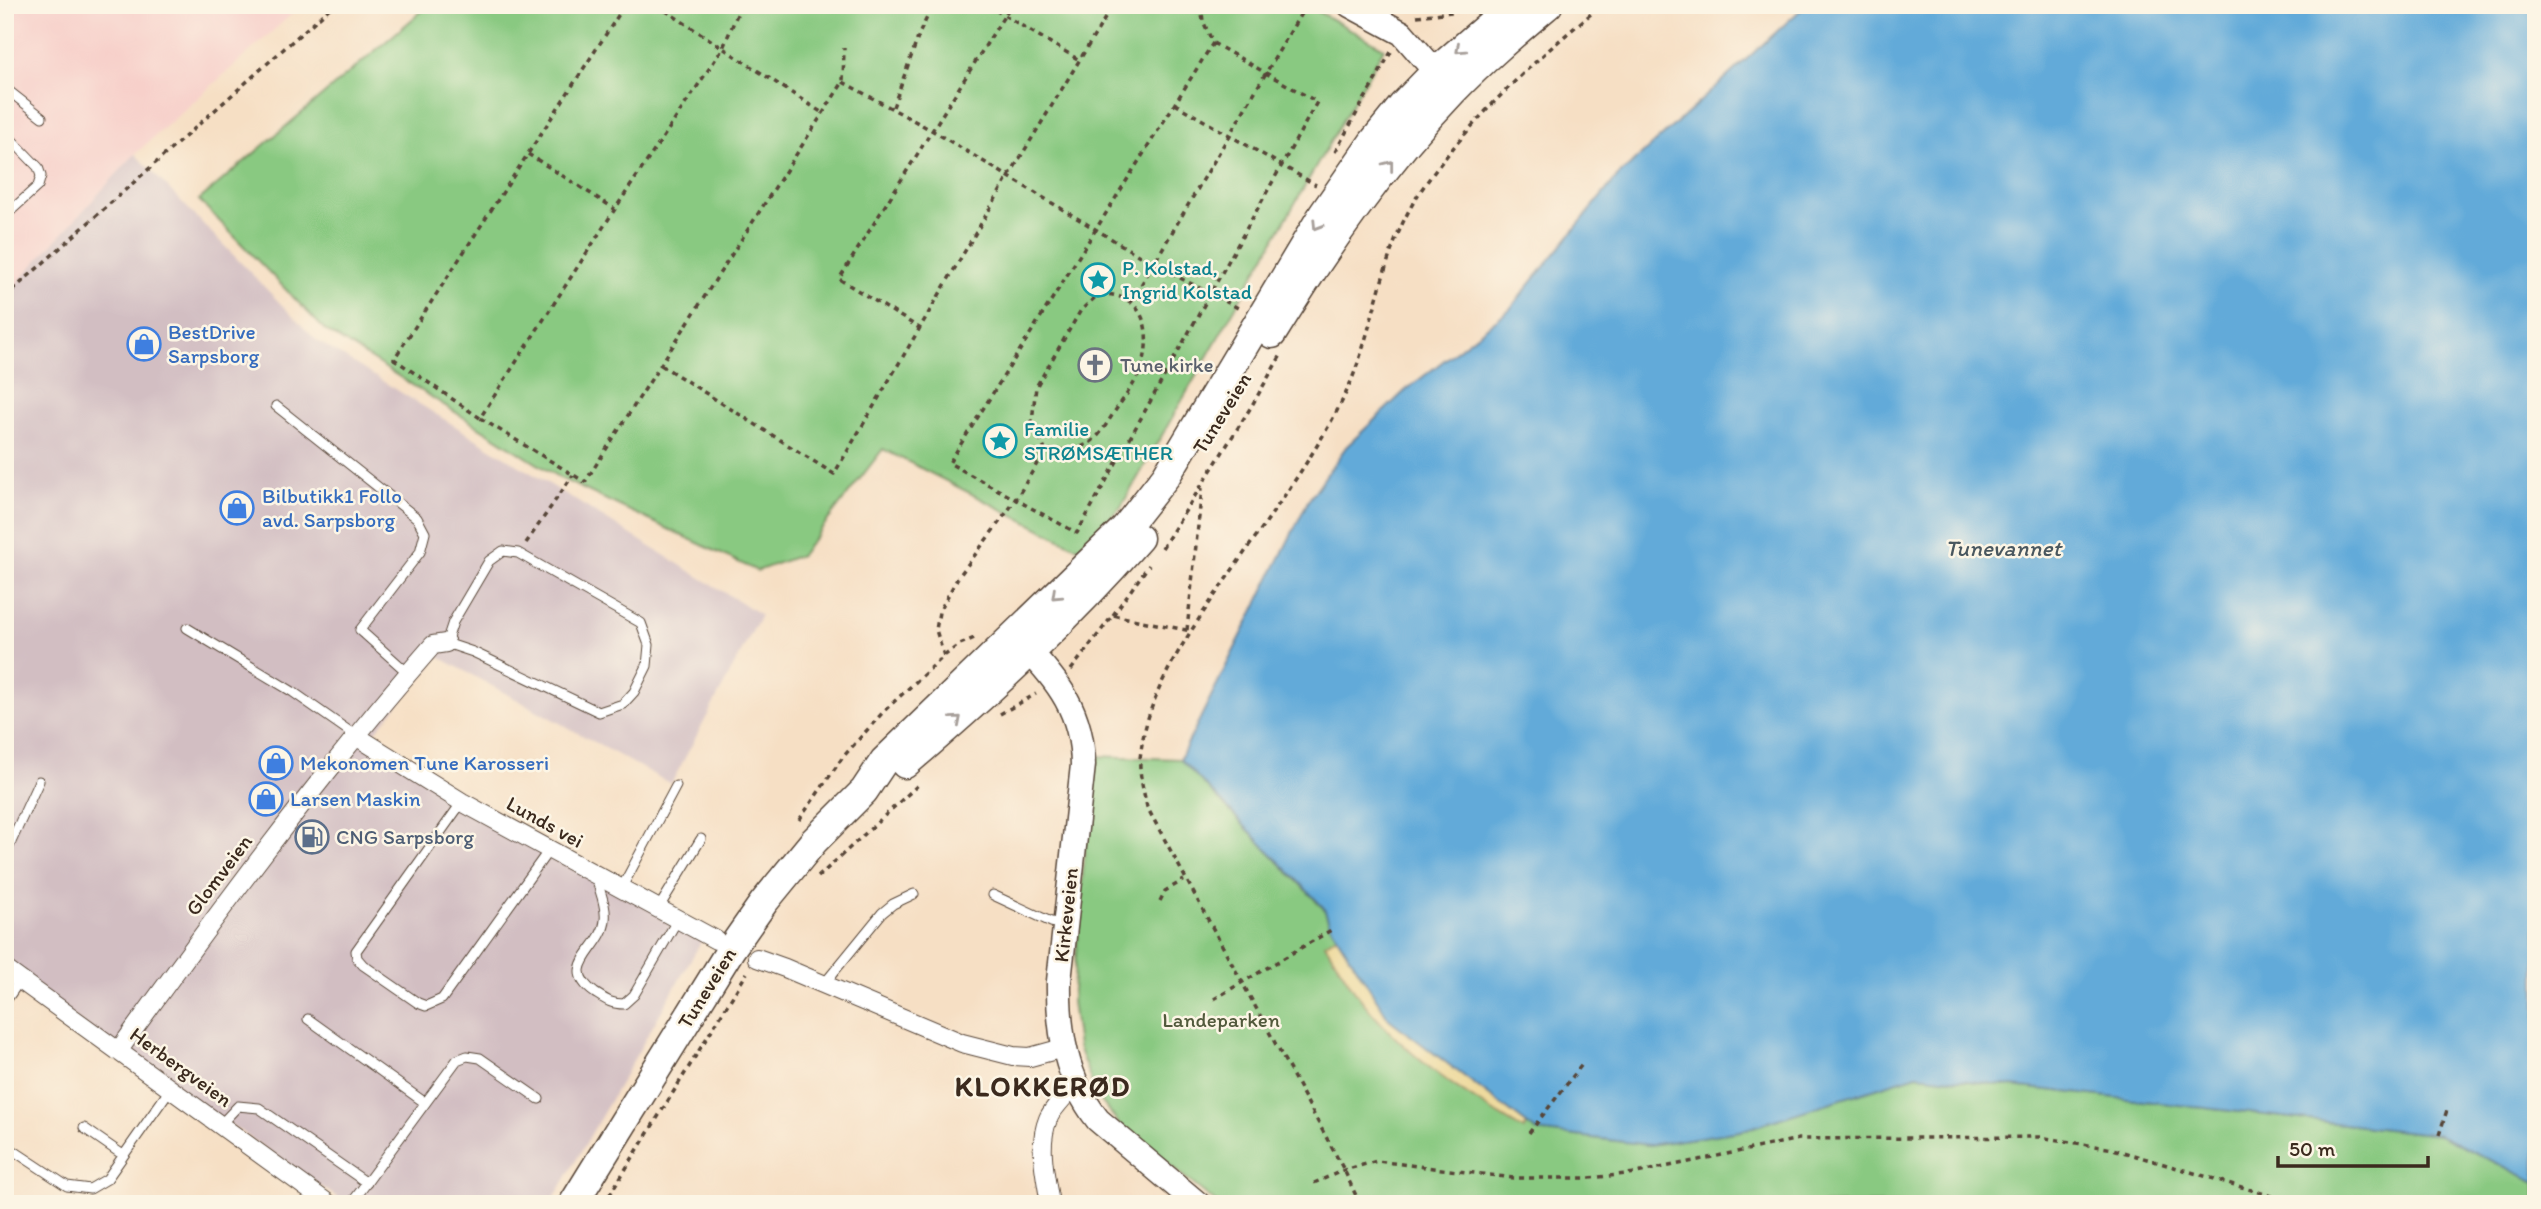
<svg xmlns="http://www.w3.org/2000/svg" width="2541" height="1209" viewBox="0 0 2541 1209" font-family="Itim,sans-serif">
<style>
.built{fill:#f7d0ca}
.industrial{fill:#d2bec2}
.green{fill:#89c981;stroke:#627a50;stroke-width:2}
.sand{fill:#eeda9e;stroke:#94825e;stroke-width:2}
.water{fill:#62aad9;stroke:#4e6a7c;stroke-width:2}
.lines{fill:none;stroke-linecap:round;stroke-linejoin:round}
.lane-casing{stroke:#574537;stroke-width:11}
.street-casing{stroke:#574537;stroke-width:20}
.secondary-casing{stroke:#574537;stroke-width:27}
.primary-casing{stroke:#574537;stroke-width:31}
.path{stroke:#574537;stroke-width:3.5;stroke-dasharray:5 5;stroke-linecap:butt}
.lane{stroke:#fff;stroke-width:9}
.street{stroke:#fff;stroke-width:18}
.secondary{stroke:#fff;stroke-width:24}
.primary{stroke:#fff;stroke-width:28}
.oneway{stroke:#a79f9a}
.labels{text-anchor:middle;stroke-width:5;stroke-linejoin:round;paint-order:stroke}
.culture-label{font-size:21px;fill:#0d838f;stroke:#fcf5e5;text-anchor:start}
.shop-label{font-size:21px;fill:#366cbe;stroke:#fcf5e5;text-anchor:start}
.worship-label{font-size:21px;fill:#5b616d;stroke:#fcf5e5;text-anchor:start}
.street-label{font-size:21px;fill:#3b2a1e;stroke:#fcf5e5}
.service-label{font-size:21px;fill:#4e5e75;stroke:#fcf5e5;text-anchor:start}
.park-label{font-size:21px;fill:#525a3c;stroke:#fcf5e5}
.water-label{font-size:23px;font-style:italic;fill:#49575f;stroke:#fcf5e5}
.district-label{font-size:28px;font-weight:bold;letter-spacing:2px;fill:#3b2a1e;stroke:#fcf5e5}
</style>
<rect width="100%" height="100%" fill="#fcf5e5"/>
<filter id="ink" filterUnits="userSpaceOnUse"><feTurbulence type="fractalNoise" baseFrequency=".0143" numOctaves="2"/><feDisplacementMap in="SourceGraphic" scale="14" xChannelSelector="R" yChannelSelector="G"/><feConvolveMatrix kernelMatrix="1 2 1 2 8 2 1 2 1" color-interpolation-filters="sRGB"/></filter>
<filter id="wash" filterUnits="userSpaceOnUse"><feTurbulence type="fractalNoise" baseFrequency=".00686" numOctaves="4" result="noise"/><feDisplacementMap in="SourceGraphic" scale="28" xChannelSelector="R" yChannelSelector="G"/><feGaussianBlur stdDeviation="1.57" result="paint"/><feColorMatrix in="noise" values="0 0 0 0 0 0 0 0 0 0 0 0 0 0 0 0 0 1.4 0 .05"/><feComposite in="paint" operator="in"/></filter>
<g filter="url(#wash)">
<rect width="100%" height="100%" fill="#f6dfc4"/>
<!-- built -->
<path class="built" d="M5,5H302L135,154L5,296Z"/>
<!-- industrial -->
<path class="industrial" d="M135,154L316,340L761,615L671,784L439,657L366,743L705,935L551,1204H347L5,971V296Z"/>
<!-- green -->
<path class="green" d="M429,5H1306L1384,48L1121,507L1078,548L883,449L801,555L757,571L560,478L325,330L199,200Z
M1093,756L1180,759L1324,909L1330,925L1389,1019L1536,1131L1649,1145L1740,1131L1917,1075L2439,1135L2536,1182V1204H1218L1120,1125L1097,1096L1078,1047L1072,1001Z"/>
<!-- sand -->
<path class="sand" d="M1337,936L1389,1018L1527,1124L1524,1130C1460,1093 1398,1051 1354,990C1344,975 1335,959 1325,944Z"/>
<!-- water -->
<path class="water" d="M1806,5H2536V1182L2439,1135L1917,1075L1740,1131L1649,1145L1536,1131L1389,1019L1330,925L1324,908L1180,759L1308,501L1346,447L1406,390L1510,309L1617,177Z"/>
</g>
<g filter="url(#ink)">
<g class="lines">
<defs>
<path id="lane" d="M5,88L42,117
M5,133L38,167L41,176L38,186L5,216
M276,406L417,518L425,533L420,552L360,630L408,673
M503,551L518,553L641,623L649,645L647,666L634,692L623,704L599,712L473,652L446,643L453,622L489,561Z
M187,628L293,692L356,736
M462,802L356,951L357,958L363,965L418,1003L426,1006L442,999L549,850
M5,855L39,781
M596,877C599,890 607,906 605,920C603,949 557,966 595,993C606,1000 611,1004 624,1004L634,995L678,919
M621,889L676,786
M993,895L1051,922L1065,925
M658,909L701,839
M824,984L882,913L893,904L914,894
M5,1002L21,979
M308,1019L424,1102
M221,1124L238,1106L259,1108L367,1183
M84,1128L123,1155
M5,1145L67,1186L90,1189L107,1179L171,1088
M351,1204L457,1060L467,1056L480,1058L539,1099"/>
<path id="street" d="M356,736L462,802L716,940
M757,958L785,968L962,1043L1013,1056L1030,1057L1063,1048
M5,969L329,1204
M119,1050C219,911 320,774 433,645L446,643
M1050,1204C1046,1177 1037,1146 1048,1119C1053,1107 1067,1094 1076,1084"/>
<path id="secondary" d="M1350,5L1402,33L1448,86
M1017,637C1054,679 1082,705 1083,765L1059,981C1058,1032 1066,1079 1098,1120L1198,1204"/>
<path id="primary" d="M1272,334C1325,248 1383,164 1453,91C1483,60 1515,33 1548,5
M905,764C988,693 1067,621 1139,538
M573,1204L731,949L764,902L814,841L864,791L884,761L1125,528L1166,476L1323,214L1373,142L1403,105L1436,71L1512,5"/>
</defs>
<!-- lane casing -->
<use href="#lane" class="lane-casing"/>
<!-- street casing -->
<use href="#street" class="street-casing"/>
<!-- secondary casing -->
<use href="#secondary" class="secondary-casing"/>
<!-- primary casing -->
<use href="#primary" class="primary-casing"/>
<!-- path -->
<path class="path" d="M657,5L824,114
M741,5L723,48L615,209L480,418L585,482L843,82L844,48
M987,5L1081,61
M1201,5L1203,21L1213,43L949,463L1077,533L1317,102L1213,43
M1417,16L1468,10
M843,82L933,131L1153,264L1240,309
M1175,104L1316,185
M893,107L920,32L933,5
M1335,152L1391,52
M528,154L615,209
M1099,294C1137,293 1151,319 1145,355C1142,375 1126,395 1115,411C1106,424 1098,441 1083,446C1071,451 1058,450 1045,450L1032,421L1036,387L1081,310Z
M5,297L333,5
M1131,302L1306,5
M921,329L839,279L1011,5
M661,365L834,474L1009,176L1113,5
M480,418L394,359L625,5
M526,543L573,475
M1162,548L1251,407L1281,355
M1113,615L1149,565
M1187,630L1202,488
M944,656L936,630L939,612L957,579L1015,501L1045,450
M1071,670L1113,615L1191,631
M1000,714L1036,694
M799,820L843,757L885,710L944,656L960,644L977,637
M818,877L918,785
M1160,901L1165,891L1184,880
M1214,999L1333,929
M1529,1133L1584,1062
M2439,1135L2447,1110
M1314,1183L1344,1170L1377,1161L1514,1178H1590L1636,1173L1799,1139L2040,1137L2113,1149L2299,1204
M604,1204L747,973
M1360,1204L1344,1170L1147,807C1144,793 1139,775 1140,760C1145,696 1184,641 1219,589C1259,531 1306,470 1339,407C1377,336 1376,254 1424,186C1473,117 1536,58 1602,5"/>
<!-- lane -->
<use href="#lane" class="lane"/>
<!-- street -->
<use href="#street" class="street"/>
<!-- secondary -->
<use href="#secondary" class="secondary"/>
<!-- primary -->
<use href="#primary" class="primary"/>
</g>
<!-- one-way arrows -->
<defs><path id="oneway-chevron" d="M-2-3.5L2.5 0L-2 3.5" fill="none" stroke-width="1.6" stroke-linecap="round" stroke-linejoin="round" transform="scale(1.75)"/></defs>
<g class="oneway">
<use href="#oneway-chevron" transform="translate(1460 49) rotate(138)"/>
<use href="#oneway-chevron" transform="translate(1389 165) rotate(-52)"/>
<use href="#oneway-chevron" transform="translate(1317 225) rotate(122)"/>
<use href="#oneway-chevron" transform="translate(1056 595) rotate(137)"/>
<use href="#oneway-chevron" transform="translate(957 720) rotate(-41)"/>
</g>
</g>
<!-- icons -->
<defs>
<symbol id="sight-ring" viewBox="-11 -11 22 22"><circle r="9.5" fill="#fcf5e5" stroke="#0f9aa8" stroke-width="1.5"/><path d="M0-6L1.8-2.2L6-1.7L2.9 1.2L3.7 5.4L0 3.3L-3.7 5.4L-2.9 1.2L-6-1.7L-1.8-2.2Z" fill="#0f9aa8"/></symbol>
<symbol id="shop-ring" viewBox="-11 -11 22 22"><circle r="9.5" fill="#fcf5e5" stroke="#3f7fe0" stroke-width="1.5"/><path d="M-5-2.5h2.3a2.7 3.5 0 0 1 5.4 0H5L5.5 6h-11ZM-1.5-2.5h3a1.5 2.3 0 0 0-3 0Z" fill="#3f7fe0"/></symbol>
<symbol id="church-ring" viewBox="-11 -11 22 22"><circle r="9.5" fill="#fcf5e5" stroke="#6b7280" stroke-width="1.5"/><path d="M-1.2-6h2.4v3.5h3.3v2.4h-3.3V6h-2.4V-.1h-3.3v-2.4h3.3Z" fill="#6b7280"/></symbol>
<symbol id="fuel-ring" viewBox="-11 -11 22 22"><circle r="9.5" fill="#fcf5e5" stroke="#5c6f8a" stroke-width="1.5"/><path d="M-5.5-6h7V0h2V4h1.3V-2.5L3-4.5l.8-.8L6-3V5H2.5V1h-1V6h-7ZM-4.2-4.7v3.2H.2V-4.7Z" fill="#5c6f8a"/></symbol>
</defs>
<g fill-rule="evenodd">
<use href="#sight-ring" x="1079" y="261" width="38" height="38"/>
<use href="#shop-ring" x="125" y="325" width="38" height="38"/>
<use href="#church-ring" x="1076" y="346" width="38" height="38"/>
<use href="#sight-ring" x="981" y="422" width="38" height="38"/>
<use href="#shop-ring" x="218" y="489" width="38" height="38"/>
<use href="#shop-ring" x="257" y="744" width="38" height="38"/>
<use href="#shop-ring" x="247" y="780" width="38" height="38"/>
<use href="#fuel-ring" x="293" y="818" width="38" height="38"/>
</g>
<g class="labels">
<!-- culture labels -->
<g class="culture-label">
<text x="1122" y="275">P. Kolstad,<tspan x="1122" dy="24">Ingrid Kolstad</tspan></text>
<text x="1024" y="436">Familie<tspan x="1024" dy="24">STRØMSÆTHER</tspan></text>
</g>
<!-- shop labels -->
<g class="shop-label">
<text x="168" y="339">BestDrive<tspan x="168" dy="24">Sarpsborg</tspan></text>
<text x="262" y="503">Bilbutikk1 Follo<tspan x="262" dy="24">avd. Sarpsborg</tspan></text>
<text x="300" y="770">Mekonomen Tune Karosseri</text>
<text x="290" y="806">Larsen Maskin</text>
</g>
<!-- worship labels -->
<g class="worship-label">
<text x="1120" y="372">Tune kirke</text>
</g>
<!-- street labels -->
<g class="street-label">
<text transform="translate(1222 413) rotate(-58)" y="7">Tuneveien</text>
<text transform="translate(545 822) rotate(29)" y="7">Lunds vei</text>
<text transform="translate(219 875) rotate(-53)" y="7">Glomveien</text>
<text transform="translate(1066 915) rotate(-84)" y="7">Kirkeveien</text>
<text transform="translate(707 988) rotate(-58)" y="7">Tuneveien</text>
<text transform="translate(181 1067) rotate(36)" y="7">Herbergveien</text>
</g>
<!-- service labels -->
<g class="service-label">
<text x="336" y="844">CNG Sarpsborg</text>
</g>
<!-- park labels -->
<g class="park-label">
<text x="1221" y="1027">Landeparken</text>
</g>
<!-- water labels -->
<g class="water-label">
<text x="2003" y="556">Tunevannet</text>
</g>
<!-- district labels -->
<g class="district-label">
<text x="1043" y="1096">KLOKKERØD</text>
</g>
</g>
<!-- margin -->
<rect width="2541" height="1209" fill="none" stroke="#fcf5e5" stroke-width="28"/>
<!-- scale -->
<path d="M2278 1156v10h150v-10" fill="none" stroke="#3b2a1e" stroke-width="3.5"/>
<text x="2289" y="1156" font-size="21" fill="#3b2a1e" stroke="#fcf5e5" stroke-width="5" paint-order="stroke">50 m</text>
</svg>
